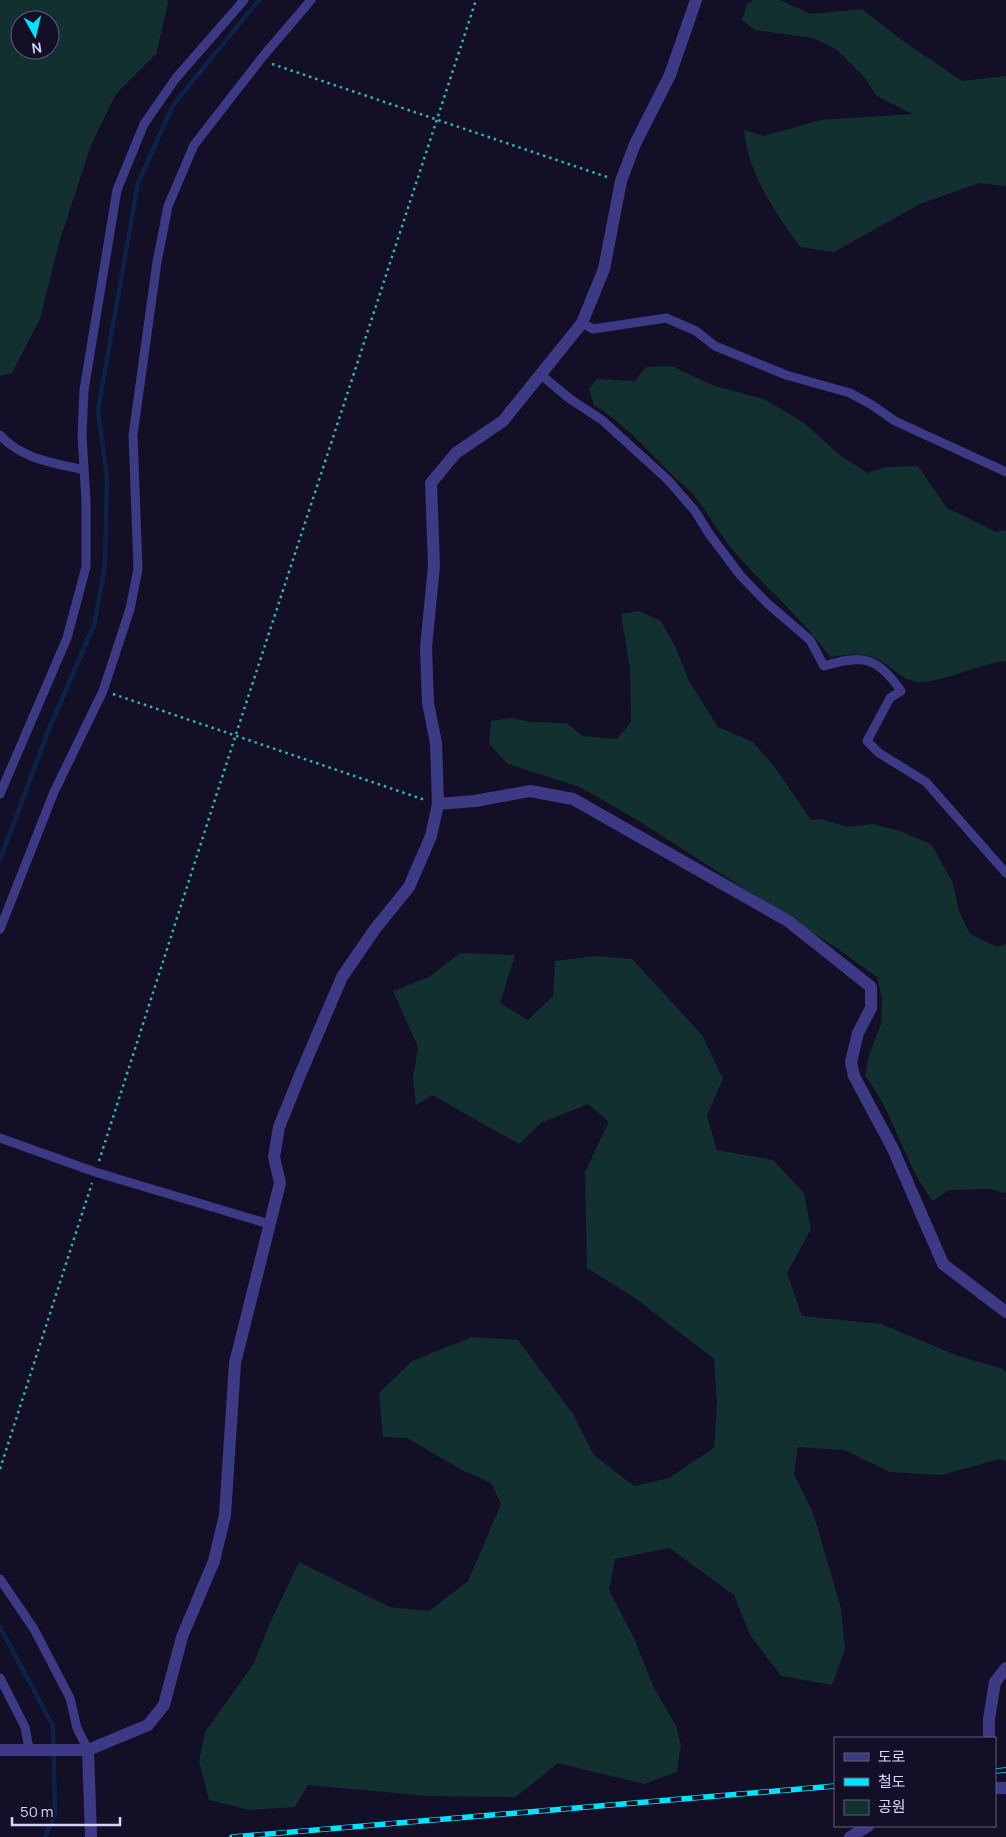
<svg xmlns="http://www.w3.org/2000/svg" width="1006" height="1837" viewBox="0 0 1006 1837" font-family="Manrope,'Noto Sans KR',sans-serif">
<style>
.green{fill:#12302f;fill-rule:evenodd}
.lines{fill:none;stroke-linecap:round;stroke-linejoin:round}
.stream{stroke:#0c2248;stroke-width:4.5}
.path{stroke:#2fb8b0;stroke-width:2.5;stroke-dasharray:2.5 4;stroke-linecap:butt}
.lane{stroke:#3d3a85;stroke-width:9}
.street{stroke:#3d3a85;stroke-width:12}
.rail-casing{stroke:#00e5ff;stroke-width:5.5}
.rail{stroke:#130f26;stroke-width:4;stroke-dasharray:11;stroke-linecap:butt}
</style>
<rect width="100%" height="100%" fill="#130f26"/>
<!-- green -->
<path class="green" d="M0,0H168V4L156,54L116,94L91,145L59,243L40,319L12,373L0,376ZM20,20H50V50H20Z
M754,0H780L811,14L862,9L903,41L962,81L1006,76V186L979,183L920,204L834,252L800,247C774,210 749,176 744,130L764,136L821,120L913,114L877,96L864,77L836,49L813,38L755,30L742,20L747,4Z
M672,366L714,386L764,399L803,422L841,456L868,473L886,467L918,466L947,508L996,532L1006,530V661C978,664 944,682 919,682C900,681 889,662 872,657C858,652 844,655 830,657C803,619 768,590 738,556C721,537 710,516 695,497C689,489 680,483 673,476C648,451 625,424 594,405L589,389L597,379L635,381L646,367Z
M639,611L661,621L675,646L689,681L718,727L753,742L774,766L811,820L821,819L847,827L873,824L900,831L931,844L952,881L959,911L970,934L997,947L1006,944V1193L990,1189L949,1190L933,1201C903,1163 895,1113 865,1076L869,1055L881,1024L882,999L877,977L838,949L639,821L580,787L508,764L489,744L491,721L512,718L532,722L566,723L583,736L617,739L631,722L630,669L621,614Z
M460,953L515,955L500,1003L528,1020L553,996L555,961L595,956L632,959L702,1035L723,1079L707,1115L717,1150L773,1160L804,1193L811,1229L787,1273L802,1316L881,1324L958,1356L1003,1369L1006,1373V1461L999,1459L942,1475L890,1472L844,1450L798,1447L794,1474L813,1513L841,1608L845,1649L832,1685L781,1676L750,1635L734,1595L669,1548L615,1559L609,1590L634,1638L654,1688L676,1726L681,1744L677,1772L644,1784L558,1763L516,1797L428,1796L308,1785L295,1807L249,1810L209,1800L199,1761L205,1732L254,1663L269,1625L299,1562L390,1607L429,1611L468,1581L501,1504L491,1483L462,1470L407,1438L383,1437L379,1393L412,1361L472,1337L518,1340L573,1414L594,1455L634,1486L669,1478L714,1448L717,1402L714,1359L635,1298L587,1268L585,1172L609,1122L588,1104L541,1123L519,1144L432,1095L416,1105L413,1078L418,1047L393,991L429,977Z"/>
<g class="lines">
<!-- stream -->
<path class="stream" d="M0,860L49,729L94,625L105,566L107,478L98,410L138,183L173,105L259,0
M0,1627L53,1726L55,1815L45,1837"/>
<!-- path -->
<path class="path" d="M272,64L610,178
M113,694L425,800
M99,1161L236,734L476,0
M0,1469L92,1183"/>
<!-- lane -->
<path class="lane" d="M582,323L593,329L666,318L696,331L715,346L786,375L850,393L872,405L895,421L1006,472
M540,374L570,399L602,420L668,480L695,511L710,535L740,575L767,603L810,640L824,666C863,654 878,657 901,691L890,698L867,741L879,753L926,782L1006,873
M0,435C21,459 54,463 84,470
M0,794L67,638L86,567V501L82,435L84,390L117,190L144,124L176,78L244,0
M0,929L54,792L103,691L130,609L138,569L133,435L157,262L168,206L194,145L264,55L311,0
M0,1138L95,1172L269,1224
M0,1579L34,1629L70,1698L77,1728L88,1750
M0,1678L25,1727L29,1749"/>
<!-- street -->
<path class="street" d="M438,804L475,801L530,791L573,799L788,921L871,987V1008L858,1033L851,1062L854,1076L893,1149L943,1264L1006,1312
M989,1738V1719L995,1682L1006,1668
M0,1750H88L148,1725L164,1705L182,1637L214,1561L225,1515L235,1363L280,1183L274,1157L279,1127L300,1075L342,977L375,929L409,887L431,836L438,804L436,743L428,703L426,647L434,566L431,483L456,453L503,421L582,323L604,269L621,181L635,144L670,75L696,0
M88,1750L91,1837
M995,1788H1006
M850,1837L868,1826"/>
<defs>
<path id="rail" d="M995,1771L1006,1770
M232,1837L835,1786"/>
</defs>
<!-- rail casing -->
<use href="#rail" class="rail-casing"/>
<!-- rail -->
<use href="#rail" class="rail"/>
</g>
<!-- legend -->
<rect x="834" y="1737" width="162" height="90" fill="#130f26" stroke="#625e7d"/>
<rect x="844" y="1753" width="25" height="8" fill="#3d3a85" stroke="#625e7d"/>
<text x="878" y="1762" font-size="15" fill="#d9d4ff">도로</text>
<rect x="844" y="1778" width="25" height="8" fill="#00e5ff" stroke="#625e7d"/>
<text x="878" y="1787" font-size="15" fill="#d9d4ff">철도</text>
<rect x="844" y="1800" width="25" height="15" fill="#12302f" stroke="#625e7d"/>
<text x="878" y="1812" font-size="15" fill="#d9d4ff">공원</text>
<!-- north arrow -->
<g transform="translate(35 35) rotate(172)"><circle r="24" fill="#130f26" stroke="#625e7d"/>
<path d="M0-4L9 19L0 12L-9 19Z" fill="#00e5ff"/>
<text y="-8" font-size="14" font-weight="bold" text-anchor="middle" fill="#d9d4ff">N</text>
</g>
<!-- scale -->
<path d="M12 1817v8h108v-8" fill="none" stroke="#d9d4ff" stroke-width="2.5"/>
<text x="20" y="1817" font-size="15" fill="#d9d4ff" stroke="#130f26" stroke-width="4" paint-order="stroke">50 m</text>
</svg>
